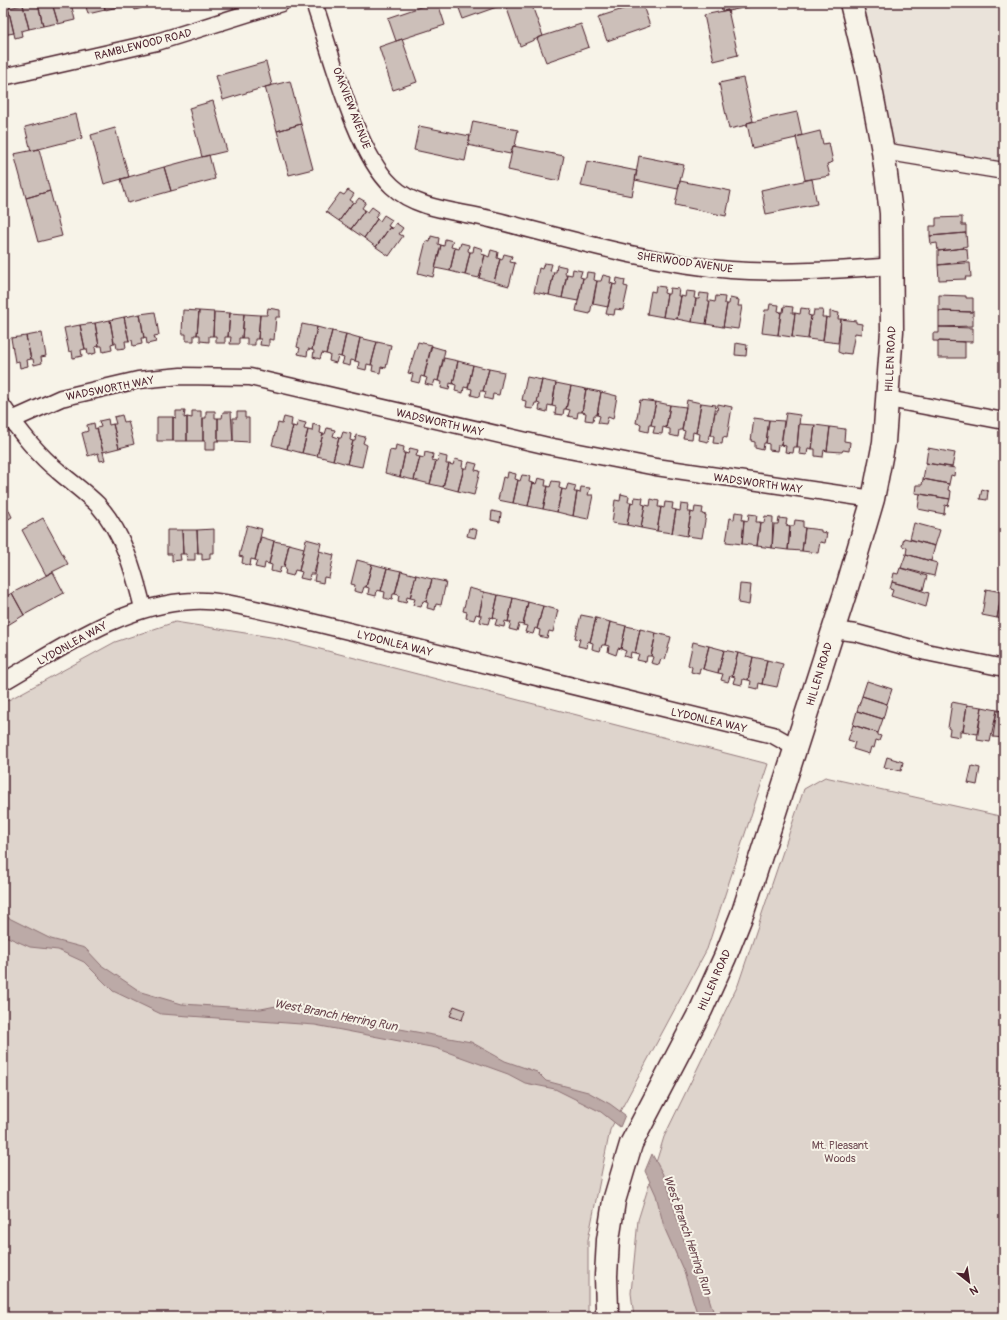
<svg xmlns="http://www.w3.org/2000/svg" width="1007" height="1320" viewBox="0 0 1007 1320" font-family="Pangolin,sans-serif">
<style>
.built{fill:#eae3da}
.green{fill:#ded4cc;stroke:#947a7c}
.water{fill:#bcaaa7;stroke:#8e7275}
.building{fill:#ccbfb9;stroke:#4a1f2b}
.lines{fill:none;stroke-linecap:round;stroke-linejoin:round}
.street-casing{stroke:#4a1f2b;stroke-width:19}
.secondary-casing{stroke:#4a1f2b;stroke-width:25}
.street{stroke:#f7f3e8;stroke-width:16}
.secondary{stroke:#f7f3e8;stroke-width:22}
.labels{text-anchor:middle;stroke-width:4;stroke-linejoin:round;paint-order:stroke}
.street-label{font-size:11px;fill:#4a1f2b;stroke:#f7f3e8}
.park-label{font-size:11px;fill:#6f4c53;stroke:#f7f3e8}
.water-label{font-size:12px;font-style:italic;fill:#6c4950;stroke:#f7f3e8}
</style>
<rect width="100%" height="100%" fill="#f7f3e8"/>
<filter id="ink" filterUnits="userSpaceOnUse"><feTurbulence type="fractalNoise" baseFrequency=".025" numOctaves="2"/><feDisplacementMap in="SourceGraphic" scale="8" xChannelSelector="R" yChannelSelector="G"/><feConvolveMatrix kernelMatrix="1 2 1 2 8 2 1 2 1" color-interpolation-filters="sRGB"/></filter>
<g filter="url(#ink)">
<!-- built -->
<path class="built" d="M840,3H1004V173L877,153Z"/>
<!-- green -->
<path class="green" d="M175,622L277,638L768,764L707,949L610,1130L588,1240V1317H3V703L115,642Z
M825,777L1004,817V1317H634L631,1293L638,1220L664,1137L738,985L804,789Z"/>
<!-- water -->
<path class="water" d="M3,915L51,939L85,948L101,965L141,992L182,1004L261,1009L286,1004L313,1007L329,1016L471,1042L505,1061L537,1072L546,1081L588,1092L610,1104L625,1115L620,1127L601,1112L555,1089L525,1083L508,1074L436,1048L315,1025L161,1014L113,991L84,962L58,950L30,947L3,935Z
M652,1154L666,1180L684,1241L703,1279L715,1317L698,1316L684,1272L664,1227L656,1195L645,1171Z"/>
<!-- building -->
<path class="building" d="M3,3H7L14,33L3,35Z
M30,3H38L43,26L29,29L23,5Z
M38,3H52L58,23L43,26Z
M52,3H71L75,20L58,24Z
M85,3H104L105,10L88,14Z
M104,3H117L118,7L105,10Z
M141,3L142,8L135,10L133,3Z
M432,3H438L445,25L396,41L388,18Z
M457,3H505V4L463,19Z
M505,3H531L543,36L520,46Z
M642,3L650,26L607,41L598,17Z
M721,3H768L728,11V10L722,11Z
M23,5L29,29L21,31L22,36L15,38L8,8Z
M728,10L738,55L714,61L704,15Z
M581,24L589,47L546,62L537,38Z
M402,39L417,82L393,90L379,47Z
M266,62L272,85L223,100L216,76Z
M743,78L753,121L747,123V125L729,129L719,83Z
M290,81L301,124L277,131L265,87Z
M213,101L227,151L202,157L189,108Z
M797,112L802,135L796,137V138L752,148L747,123Z
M76,114L82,138L31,151L25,127Z
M473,121L518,130L515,146H513L510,154L468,145Z
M301,124L313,169L289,175L277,131Z
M419,126L470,136L465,161L414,150Z
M115,128L129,177L104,184L91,135Z
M820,131L823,144L829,143L833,162L827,164L830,176L805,180L796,137Z
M513,146L564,156L559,181L508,170Z
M39,149L50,191L26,198L14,154Z
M209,155L215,179L171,191L164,167Z
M639,156L684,165L678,189L635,180Z
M587,161L637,171L632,196L581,186Z
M164,167L171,191L128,203L121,179Z
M812,179L817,204L766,214L761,190Z
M680,181L731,191L726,216L675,205Z
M348,190L354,194L350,200L353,202L339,221L326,212L340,193L344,195Z
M50,191L62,236L38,242L26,198Z
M359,198L366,202L362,208L365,210L351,229L339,221L353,202L355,203Z
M372,207L379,212L375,217L377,219L364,238L351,229L365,210L368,212Z
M384,215L392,220L388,226L390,227L376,247L364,238L377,219L380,221Z
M962,217V225H966V233L930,236V226H936V218Z
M396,223L403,228L399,234L403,236L389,256L376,247L390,227L392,229Z
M966,233L967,246L963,247L964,248L938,251L937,243L931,244L930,236Z
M431,236L439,238L438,244L441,245L433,277L418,273L426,241L430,242Z
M445,239L453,241L451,247L455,248L450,271L435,268L441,245L444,246Z
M461,243L469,245L468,251L470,252L465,275L450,271L455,248L459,249Z
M474,246L483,249L481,254L485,255L479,278L465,275L470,252H473Z
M964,248L967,249L968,261L938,265V251Z
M491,250L498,252L497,258L500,259L494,282L479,278L485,255L489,257Z
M504,254L512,256L510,262L515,263L509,286L494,282L500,259L502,260Z
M544,263L552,264L550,271L554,272L549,295L534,292L539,268L542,269Z
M965,263H970L971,277H965L966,279L939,280L938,265Z
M557,265L566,267L565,274H567L562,298L549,295L554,272H556Z
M573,269L582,271L580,277L583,278L578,301L562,298L567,274L572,275Z
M587,272L595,273L594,280L597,281L590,314L576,311L583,278H586Z
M603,275L611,277L610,283L613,284L608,307L593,304L597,281H601Z
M617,278L625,280L624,286L628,287L623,310L615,309L614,315L606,314L613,284L616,285Z
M656,286L665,287L664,293L667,294L663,317L647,314L651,291L655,292Z
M670,288L679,289L678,296H681L677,319L663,317L667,294H669Z
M686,291L695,292L694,298L696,299L692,322L677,319L681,296L685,297Z
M700,293L709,294L708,301H710L706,324L692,322L696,299H699Z
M939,295L966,296V298H973V312L939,311Z
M716,296L725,297L724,303L727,304L723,327L706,324L710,301L715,302Z
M730,298L739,300L738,306H742L738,329L723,327L727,304H729Z
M770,304L779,305L778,311L781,312L778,335L762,333L765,310H769Z
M784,306L793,307L792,313H795L792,337L778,335L781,312H783Z
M268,308L280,310V317H276L274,340L269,339V346L260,345L261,339H258L260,315H267Z
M801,308L809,309L808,315L811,316L808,339L792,337L795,313L800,314Z
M183,310L199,311L197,335H194V341H186V334H182Z
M814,310H823L822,317H826L823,341L808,339L811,316H813Z
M199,311L214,312L213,336H209V342L200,341V335H197Z
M830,311L839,313L838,319H841L838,343L823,341L826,317L830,318Z
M939,311L973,312V326L939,327Z
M155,312L159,335L154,336L156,342L147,344L146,337L144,338L140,314Z
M214,312L230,313L228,337H225V343H216V336H213Z
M230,313L244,314L242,338H239V344H230L231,337H228Z
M140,314L144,338H141L142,344L133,346L132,340L129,341L124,317Z
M244,314L260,315L258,339H255V345H247V338H242Z
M124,317L129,341H125L126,348L117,349L116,343H114L110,320Z
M841,319L856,321V323L862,324L861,334L855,333L851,354L843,353V354L838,352Z
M110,320L114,343L111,344L112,350L103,352L102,346H99L95,323Z
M95,323L99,346L95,347L96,353L88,355L87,349H85L80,325Z
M302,324L317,327L312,350L308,349L307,356L298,354L300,348L297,347Z
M80,325L85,349L81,350L82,356L73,358L72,351L69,352L64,328Z
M317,327L332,331L326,354L322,353L320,359L313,357L314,351L312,350Z
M939,327L973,328V342L933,341V333H939Z
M332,331L346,334L341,357L338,356L336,363L329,361L330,355L326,354Z
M42,333L46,356L41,357L42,363L34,365L33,359H31L26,336Z
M346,334L360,338L355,361L351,360L350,366L342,364L344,358L341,357Z
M26,336L31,359L27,360L28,366L20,368L19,361L15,362L11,338Z
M360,338L377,342L371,365L367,364L366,370L358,368L359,362L355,361Z
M938,341L965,342V358H938Z
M377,342L391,345L386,368L381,367L380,373L372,371L373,365H371Z
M418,342L432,345L424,377L421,376L419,383L411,381L413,374L408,373Z
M736,343L747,345L746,356L735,355Z
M431,346L445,350L438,381L435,380L433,386L425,384L427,378L424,377Z
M444,358L458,361L453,384L450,383L449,390L441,388L442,382L438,381Z
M458,361L473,365L468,388L464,387L463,393L455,391L456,385L453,384Z
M473,365L489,369L483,391H480L479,397L471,395L472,389L468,388Z
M489,369L504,372L499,395L493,394L492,400L484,398L486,392L483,391Z
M527,377L542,380L537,403H535L533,409L525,408L526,401L522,400Z
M542,380L556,383L552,406L548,405L547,412L539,410L540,404L537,403Z
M556,383L571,386L566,409H564L563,415L555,414L556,407L552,406Z
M571,386L586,389L582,412H578L577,418L568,416L570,410L566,409Z
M586,389L601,392L597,415H594L593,421L585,420L586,413L582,412Z
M601,392L617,396L613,419L608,417L606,424L598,423L600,416L597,415Z
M640,400L656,402L651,425H649L648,432L640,430L641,424L636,423Z
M687,400L701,403L696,433L693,432L692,439L683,438L685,431L682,430Z
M656,402L670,405L666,428L663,427L662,434L653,433L655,426L651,425Z
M701,403L716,405L711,435H709L708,442L699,440L700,434L696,433Z
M718,404L732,407L727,438L723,437L722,444L713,443L714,436L711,435L715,412H717Z
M670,405L686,407L682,430H679L678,437L670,435V429L666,428Z
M176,411H185L184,418L187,417V441H173V417L176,418Z
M192,411H201V418H203V441H187V417L192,418Z
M206,411H215V418H218V441H215V450H205V441H203V418H206Z
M223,412H231L233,441H218V418H222Z
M237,412H245V418H249V442L233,441V418H237Z
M786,413L800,415L797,447H794L793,453L785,452L786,446L781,445Z
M122,415L124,422L128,421L134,444L119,448L113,424H116L114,417Z
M157,417H173V441H157Z
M284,417L292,419L291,426H293L287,449L272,445L278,423L282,424Z
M754,418L769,420L766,443H764L763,450L755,448V442L751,441Z
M108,419L109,425L113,424L119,448L103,452L97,428L101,427L99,421Z
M769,420L784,421L781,445H778L777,451L769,450V444L766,443Z
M298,421L306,423L304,429L308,430L302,453L287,449L293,426L296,427Z
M94,423L95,429L97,428L105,460L100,461L98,453L88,456L82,433L88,431L87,425Z
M313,424L321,427L320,433L323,434L317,456L302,453L308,430L312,431Z
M799,424L815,425L812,449L808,448L807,455L799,454L800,447H797Z
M815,425L830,427L827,451L824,450L823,457L815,456V449H812Z
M830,427L845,429L844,441L850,442L849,451L843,450L842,452L827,451Z
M327,428L335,430L333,436L339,438L333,460L317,456L323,434H325Z
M343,432L351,434L350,440L353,441L347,464L333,460L339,438H341Z
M356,435L365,437L363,443L367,445L362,467L347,464L353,441H355Z
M396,445L404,447L403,453H405L400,477L385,473L390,450L395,451Z
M410,448L418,450L416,456L420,457L414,480L400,477L405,453L408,454Z
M928,448L955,453L952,467L926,463Z
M425,452L433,454L432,460L436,461L430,484L414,480L420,457L424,458Z
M439,455L447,457L446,464H449L443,487L430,484L436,461H438Z
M455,459L463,461L462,467L464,468L458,491L443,487L449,464L453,465Z
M469,462L477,464L475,470L480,471L474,495L458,491L464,468H467Z
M926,463L955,468L954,476L951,475L949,484L923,479Z
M508,472L516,474L515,479L518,480L513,503L498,500L503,477L507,478Z
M522,475L530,476L529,482L533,483L528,506L513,503L518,480L520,481Z
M538,478L546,480L545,486H548L543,509L528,506L533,483L536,484Z
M923,479L949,484L948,490L951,491L950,499L915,493L916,485H922Z
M552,481L560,482L559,488L562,489L557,512L543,509L548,486L550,487Z
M568,484L576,486L574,492H577L573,516L557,512L562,489L566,490Z
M581,487L590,488L588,495H593L588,519L573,516L577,492L580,493Z
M982,489L988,491L987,500L980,499Z
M621,494L629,496L628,502H631L627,525L612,523L615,500L620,501Z
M920,494L950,499L948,506L945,505L944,514L918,509Z
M635,497L643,498L642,504L645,505L641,528L627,525L631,502L634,503Z
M3,498L12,517L3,522Z
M651,499L659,501L658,507H661L657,531L641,528L645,505L650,506Z
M665,502L673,503L672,509L676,510L672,533L657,531L661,507L664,508Z
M681,504L689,505L688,512H691L687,536L672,533L676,510L680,511Z
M695,507L703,508L702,514L706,515L702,538L687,536L691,512L694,513Z
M492,511L501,513L500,522L491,520Z
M735,512L743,513L742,520H744L742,544L726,542L730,518L734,519Z
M749,514L757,515L756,522H760L757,546L742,544L744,520L748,521Z
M765,516L773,517L772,548L757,546L760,522L764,523Z
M43,518L68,564L46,575L22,530Z
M779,518L787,519L786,525L790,526L788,550L772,548L774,524H778Z
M795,520L803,521V527L805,528L802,551L788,550L790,526H794Z
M914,523L940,530L935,546L910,539Z
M247,525L262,529L255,560L251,559L250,566L242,563L243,557L239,556Z
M469,528L477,530L475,538L467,536Z
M805,528L821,530V532L827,533L825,543L820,542L818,553L802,551Z
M214,529V553H210V559L202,560V553H198L197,530Z
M167,530H182L183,554H180L181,560L172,561V554H167Z
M182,530H197L198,553H195V560H187L186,554H183Z
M261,537L274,541L269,564L265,563L264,569L255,567L257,561L255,560Z
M904,538L935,546L931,561L906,554L907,548L902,546Z
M306,539L321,543L314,574H310L309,580L300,578L302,572L299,571Z
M274,541L289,544L284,567H281L279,573L271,571L272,565L269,564Z
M289,544L304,548L299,571L295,570L293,576L285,574L286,568L284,567Z
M319,551L334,555L329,578L324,577L323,583L314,581Z
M906,554L937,563L934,576L901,568Z
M357,560L372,564L366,587H364L362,593L354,591L355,585L351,584Z
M372,564L387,568L381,591L377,590L376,596L368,594L369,588L366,587Z
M387,568L401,571L395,594H393L392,600L384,598L385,592L381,591Z
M900,568L927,576L923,590L892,582L894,573L898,574Z
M401,571L416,575L410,598L407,597L406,603L398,601L399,595L395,594Z
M53,572L64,593L24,615L12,593Z
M416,575L432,579L426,602L423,601L421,607L413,605L415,599L410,598Z
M432,579L446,582L441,605L436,604L435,610L427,608L428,603L426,602Z
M892,582L929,593L926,607L891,596L893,590L890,589Z
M1004,583V619L997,618Z
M740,584L751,585L749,605L738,603Z
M469,588L484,592L479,615L476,614L474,620L466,618L467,612L463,611Z
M986,589L1002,592L997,618L982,615Z
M484,592L498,595L493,618L490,617L488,624L480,622L481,615H479Z
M12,593L24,615L3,628V598Z
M498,595L513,598L508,622L505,621L504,627L495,625L497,619L493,618Z
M513,598L528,602L523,625L519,624L517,631L509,629L511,622H508Z
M528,602L543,606L537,629L535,628L533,634L525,632L527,626L523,625Z
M543,606L558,610L553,632L549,631L547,638L539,636L540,630L537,629Z
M581,615L596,618L590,642L588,641L587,648L578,646L580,639L575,638Z
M596,618L610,622L605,645H602L600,651L592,649L593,643L590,642Z
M610,622L626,626L621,649L618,648L616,655L608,652L609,646L605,645Z
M626,626L640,629L635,653L631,652L630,658L624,656L626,651L621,649Z
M640,629L656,633L651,656H647L646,662L637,660L639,654L635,653Z
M656,633L671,637L665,660L661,659L659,665L651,663L653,657L651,656Z
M693,642L709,646L703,669L700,668L699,674L691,672L692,667L688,665Z
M709,646L724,650L718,673L703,669Z
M724,650L738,653L732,676H730L728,682L721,680L723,674L718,673Z
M738,653L753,657L748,680L743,679L742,685L733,683L735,677L732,676Z
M753,657L767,660L762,684L759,683L758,689L750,687L751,681L748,680Z
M767,660L783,664L777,687L762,684Z
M867,681L892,689L887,704L862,696Z
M862,696L887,704L883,719L857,711Z
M952,702L967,705L963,731H960V737L949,735L950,729L948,728Z
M967,705L982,707L977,734L963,731Z
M982,707L997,710L990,742L977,740Z
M997,710L1004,711V738L993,737Z
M857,711L883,719L878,733L853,725Z
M853,725L878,733V735L881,736L879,741L876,740L874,748L871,747L869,754L853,749L855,742L848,740Z
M887,757L903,762L901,771L884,767Z
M972,766L980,768L977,785L968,783Z
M454,1006L465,1010L462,1020L450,1016Z"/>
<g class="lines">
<defs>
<path id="street" d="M314,3C331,52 355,152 392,186C417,210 458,211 490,219C569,239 649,263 731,270C785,274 838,270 892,266
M3,77L157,42L281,3
M883,151L1004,171
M888,399L1004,421
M3,407C19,431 36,453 58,471C72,483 86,493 98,505C124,534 134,572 143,608
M12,420L61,398L138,380L181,376L250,377L548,446L656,467L873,499
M833,630L856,633L926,652L1004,668
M3,682C62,648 123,604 193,601C222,599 254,610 283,615L773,735L796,748"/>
<path id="secondary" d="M609,1317L607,1310L606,1276L608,1240L614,1201L631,1144L701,1010L725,957L743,912L848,584L873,499L884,442L892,331L891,213L883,151L868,73L851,3"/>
</defs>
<!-- street casing -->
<use href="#street" class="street-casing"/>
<!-- secondary casing -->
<use href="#secondary" class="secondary-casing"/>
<!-- street -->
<use href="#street" class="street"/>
<!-- secondary -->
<use href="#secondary" class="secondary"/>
</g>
</g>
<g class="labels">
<!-- street labels -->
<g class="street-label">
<text transform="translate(143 44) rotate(-14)" y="4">RAMBLEWOOD ROAD</text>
<text transform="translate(352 108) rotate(69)" y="4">OAKVIEW AVENUE</text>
<text transform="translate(685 262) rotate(8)" y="4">SHERWOOD AVENUE</text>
<text transform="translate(890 359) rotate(-87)" y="4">HILLEN ROAD</text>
<text transform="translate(110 388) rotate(-11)" y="4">WADSWORTH WAY</text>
<text transform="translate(440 422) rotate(13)" y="4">WADSWORTH WAY</text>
<text transform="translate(758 483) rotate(8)" y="4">WADSWORTH WAY</text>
<text transform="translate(72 643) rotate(-29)" y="4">LYDONLEA WAY</text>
<text transform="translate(395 643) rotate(14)" y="4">LYDONLEA WAY</text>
<text transform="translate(819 674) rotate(-73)" y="4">HILLEN ROAD</text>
<text transform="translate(709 720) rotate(13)" y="4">LYDONLEA WAY</text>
<text transform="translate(714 980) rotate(-66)" y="4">HILLEN ROAD</text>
</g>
<!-- park labels -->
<g class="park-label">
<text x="840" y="1149">Mt. Pleasant<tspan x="840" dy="13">Woods</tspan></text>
</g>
<!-- water labels -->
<g class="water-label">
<text transform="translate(336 1015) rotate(11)" y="4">West Branch Herring Run</text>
<text transform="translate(688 1235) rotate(71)" y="4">West Branch Herring Run</text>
</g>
</g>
<!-- margin -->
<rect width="1007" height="1320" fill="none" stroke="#f7f3e8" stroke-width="16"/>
<rect x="8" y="8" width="991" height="1304" fill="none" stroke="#4a1f2b" stroke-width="1.5" filter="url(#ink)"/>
<!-- north arrow -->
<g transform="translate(969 1282) rotate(150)" stroke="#f7f3e8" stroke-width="3" paint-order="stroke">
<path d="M0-3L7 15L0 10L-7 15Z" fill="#4a1f2b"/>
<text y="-6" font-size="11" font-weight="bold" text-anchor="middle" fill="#4a1f2b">N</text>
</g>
</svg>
